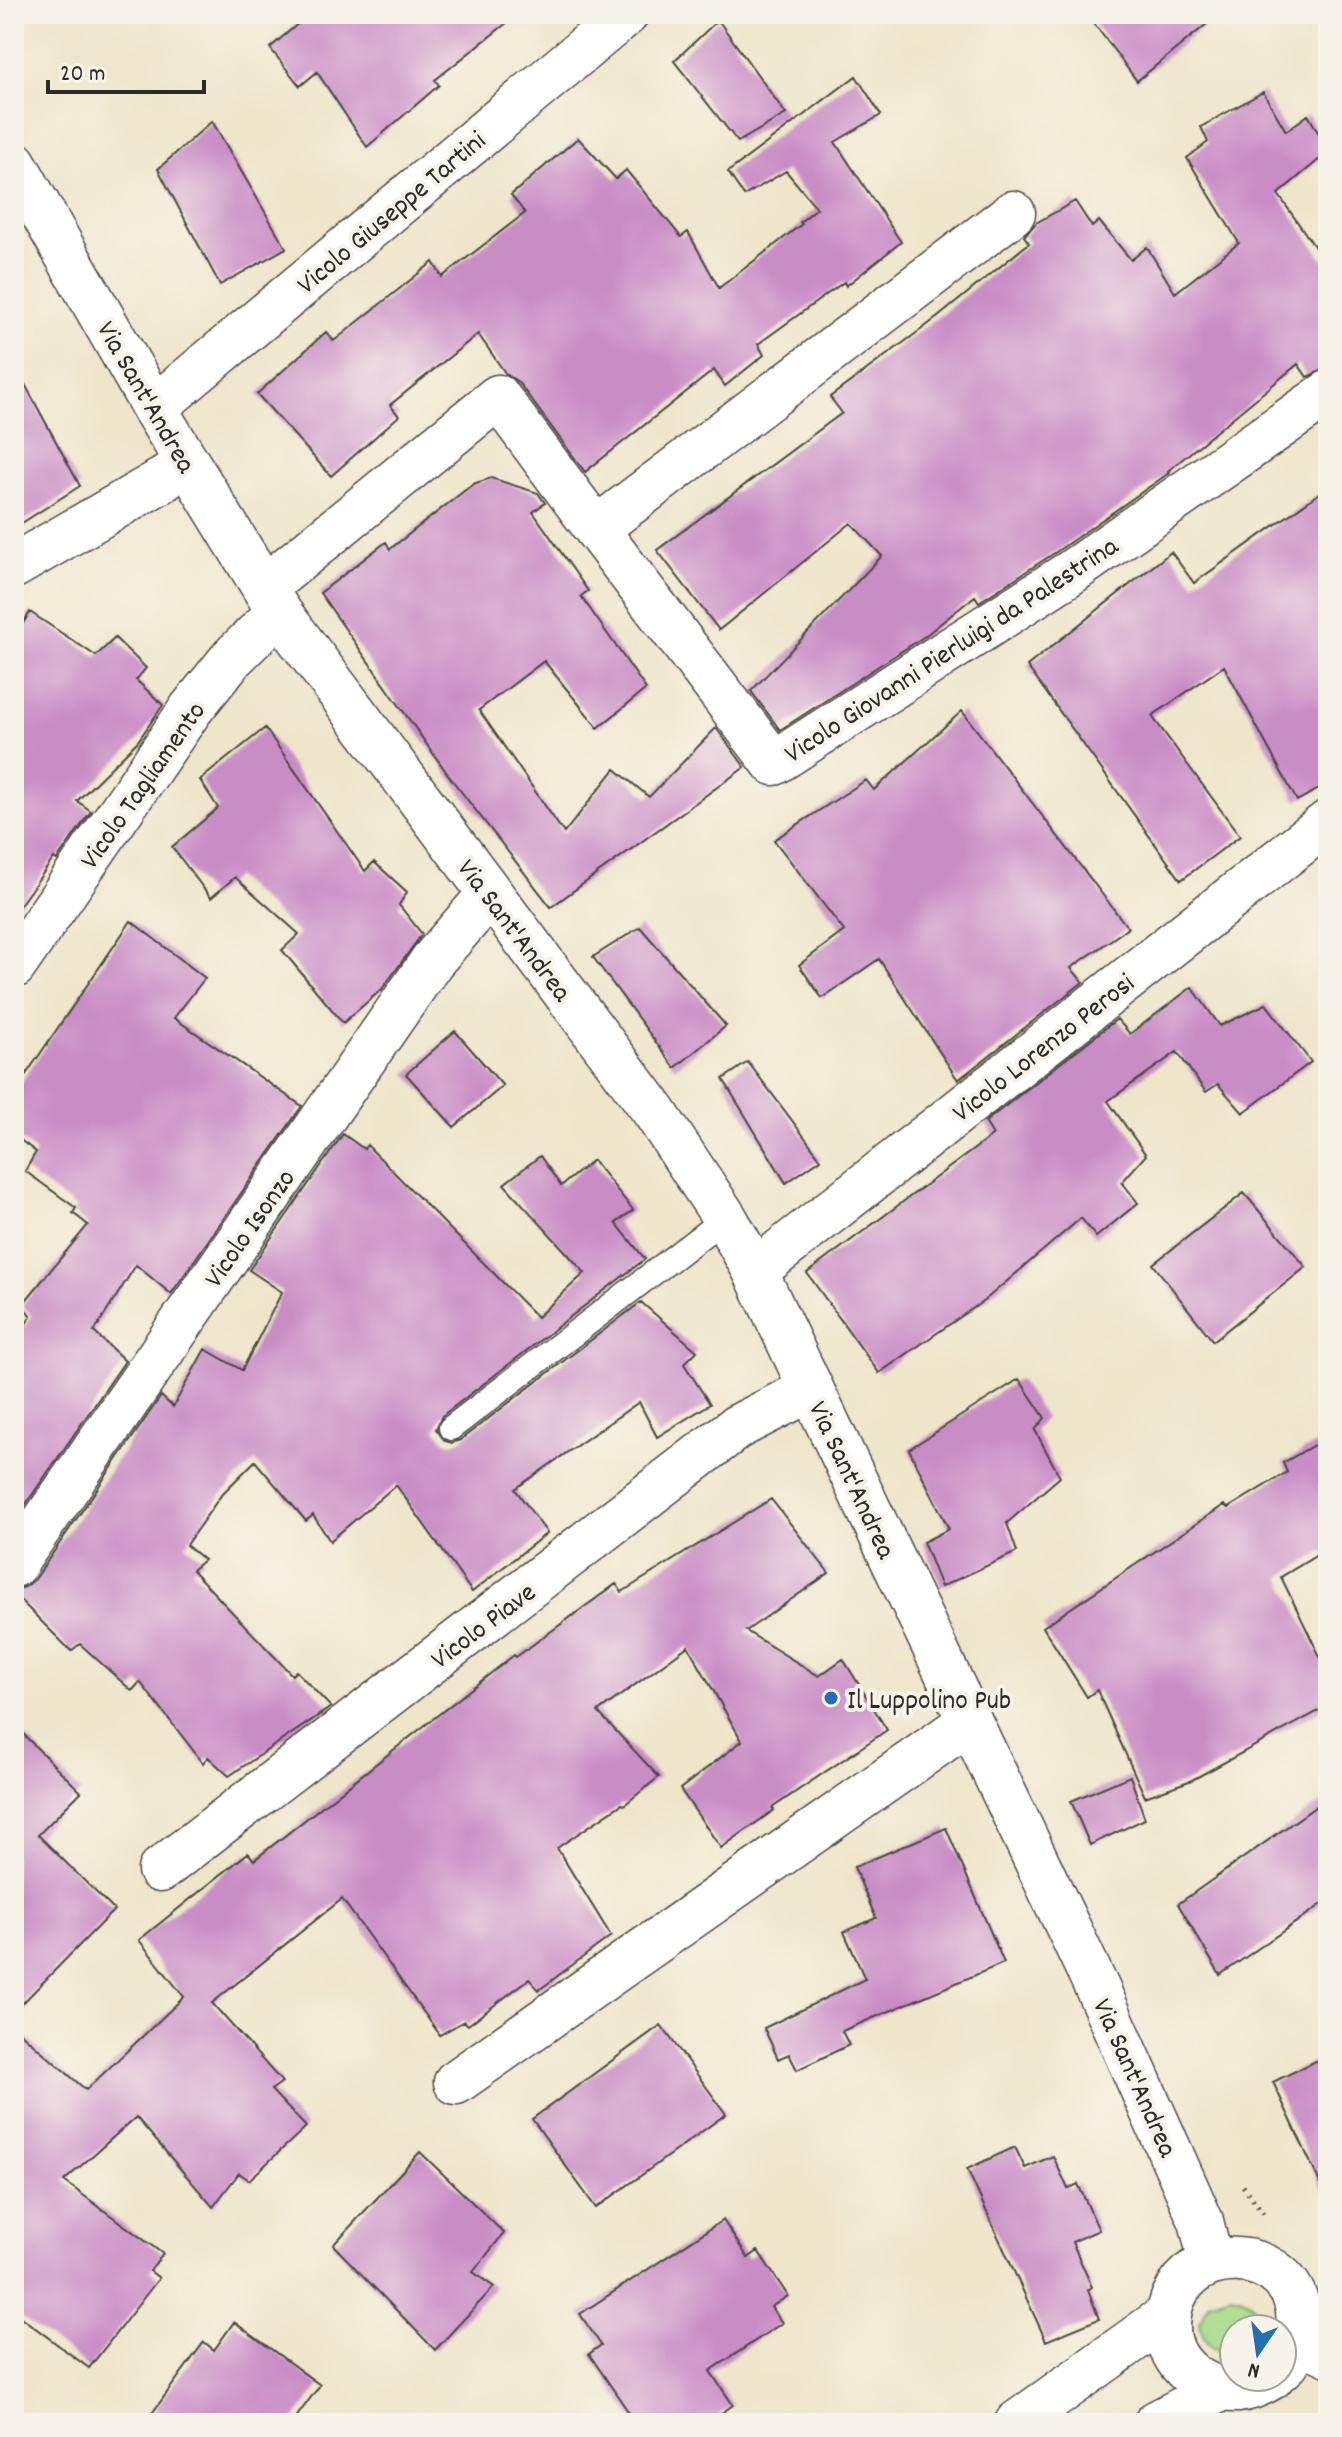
<svg xmlns="http://www.w3.org/2000/svg" width="1342" height="2437" viewBox="0 0 1342 2437" font-family="Dekko,sans-serif">
<style>
.green{fill:#a8dc8c;stroke:#6a845c;stroke-width:2}
.building{fill:#c98dc6}
.lines{fill:none;stroke-linecap:round;stroke-linejoin:round}
.service-casing{stroke:#484743;stroke-width:27}
.pedestrian-casing{stroke:#484743;stroke-width:39}
.minor-casing{stroke:#484743;stroke-width:47}
.tertiary-casing{stroke:#484743;stroke-width:47}
.path{stroke:#484743;stroke-width:5;stroke-dasharray:2 6;stroke-linecap:butt}
.service{stroke:#fff;stroke-width:24}
.pedestrian{stroke:#fff;stroke-width:36}
.minor{stroke:#fff;stroke-width:44}
.tertiary{stroke:#fff;stroke-width:44}
.poi-dot{fill:#1f6fb2;stroke:#f7f3e8;stroke-width:3}
.labels{text-anchor:middle;stroke-width:8;stroke-linejoin:round;paint-order:stroke}
.street-label{font-size:28px;fill:#2b2b2b;stroke:#f7f3e8}
.poi-label{font-size:28px;fill:#2b2b2b;stroke:#f7f3e8;text-anchor:start}
</style>
<rect width="100%" height="100%" fill="#f7f3e8"/>
<filter id="ink" filterUnits="userSpaceOnUse"><feTurbulence type="fractalNoise" baseFrequency=".0125" numOctaves="2"/><feDisplacementMap in="SourceGraphic" scale="16" xChannelSelector="R" yChannelSelector="G"/><feConvolveMatrix kernelMatrix="1 2 1 2 8 2 1 2 1" color-interpolation-filters="sRGB"/></filter>
<filter id="wash" filterUnits="userSpaceOnUse"><feTurbulence type="fractalNoise" baseFrequency=".006" numOctaves="4" result="noise"/><feDisplacementMap in="SourceGraphic" scale="32" xChannelSelector="R" yChannelSelector="G"/><feGaussianBlur stdDeviation="1.8" result="paint"/><feColorMatrix in="noise" values="0 0 0 0 0 0 0 0 0 0 0 0 0 0 0 0 0 1.4 0 .05"/><feComposite in="paint" operator="in"/></filter>
<g filter="url(#wash)">
<rect width="100%" height="100%" fill="#efe5cb"/>
<!-- green -->
<path class="green" d="M1230,2295C1250,2297 1261,2309 1261,2329H1234V2355H1232C1211,2352 1202,2341 1200,2321L1210,2302Z"/>
<g id="blocks">
<!-- building -->
<path class="building" d="M309,14H518L435,80L439,85L367,147L317,72L300,86L270,48Z
M1087,14H1219L1137,81Z
M718,20L786,114L738,142L674,61Z
M856,76L881,115L835,142L901,242L846,286L844,282L758,344L764,355L725,386L714,370L585,472L518,382L506,374L478,334L390,405L399,416L331,476L257,394L326,332L334,341L433,262L442,277L525,213L511,195L578,138L616,179L626,170L681,237L688,232L719,288L802,224L800,222L817,208L786,171L744,196L728,172Z
M1263,92L1286,131L1308,115L1328,149V152L1278,194L1328,266V368L1307,377L1298,364L1168,471L1169,473L1056,552L979,602L975,596L925,636L780,730L751,691L882,556L851,523L719,630L657,550L842,413L830,397L938,317L1029,243L1024,236L1036,223L1075,201L1092,227L1099,221L1131,260L1147,247L1175,293L1239,243L1187,158L1208,142L1201,127Z
M212,121L286,248L220,285L158,169Z
M14,364L80,486L14,528Z
M491,478L538,493L545,503L533,512L588,591L581,596L646,689L598,728L544,661L479,710L564,833L615,769L649,797L716,728L745,767L551,907L449,776L320,593L386,542L390,549L473,484Z
M1328,487V784L1297,801L1224,666L1152,716L1240,836L1181,880L1027,666L1171,552L1194,583Z
M30,612L96,656L115,638L146,668L136,680L163,705L138,741L77,801L91,811L57,860L54,858L14,913V638Z
M962,711L1128,928L1071,968L1083,982L958,1080L879,959L822,998L799,965L844,931L774,840L866,780L874,790Z
M265,728L365,871L374,862L407,892L399,905L422,934L382,989L343,1023L282,950L299,934L235,877L211,898L172,847L218,808L200,780Z
M131,921L205,978L174,1018L302,1106L171,1294L136,1265L94,1332L125,1361L14,1521V1341L31,1316L22,1305L88,1225L73,1213L76,1208L25,1171L36,1152L14,1135V1092Z
M640,927L726,1026L675,1068L593,957Z
M1192,987L1220,1026L1266,1004L1311,1062L1243,1113L1218,1084L1206,1092L1177,1052L1108,1101L1146,1155L1122,1182L1138,1203L1096,1237L1081,1218L985,1300L879,1373L807,1273L993,1135L985,1122L1117,1019L1130,1034Z
M455,1031L503,1086L454,1127L406,1074Z
M748,1062L821,1159L786,1183L723,1079Z
M343,1134L364,1149L367,1145L537,1317L585,1273L504,1184L540,1156L561,1186L593,1160L633,1210L616,1223L645,1259L442,1416L436,1429L445,1441L452,1443L460,1440L641,1302L697,1351L684,1364L710,1404L657,1437L639,1402L515,1489L547,1533L472,1592L396,1485L330,1541L313,1515L306,1521L255,1461L222,1494L186,1545L204,1560L192,1570L292,1675L296,1671L331,1707L229,1776L208,1757L203,1763L140,1682L132,1691L80,1644L71,1651L14,1594V1590L25,1587L35,1579L161,1396L173,1407L205,1349L242,1370L282,1292L249,1270Z
M1244,1193L1306,1267L1213,1341L1153,1264Z
M1019,1379L1045,1418L1035,1430L1060,1477L1007,1523L1017,1552L941,1587L923,1542L949,1529L909,1449Z
M1328,1437V1559L1324,1551L1281,1577L1328,1673V1706L1192,1780L1145,1797L1097,1690L1087,1697L1043,1627L1224,1505L1228,1508L1287,1472L1283,1463Z
M771,1499L829,1573L746,1631L819,1676L843,1659L887,1730L772,1808L774,1810L721,1848L680,1789L742,1741L688,1646L598,1712L659,1777L624,1805L622,1804L557,1848L611,1936L539,1990L529,1979L468,2025L464,2021L440,2035L342,1899L212,2003L282,2082L271,2090L306,2127L249,2180L239,2173L213,2207L136,2117L64,2181L163,2254L150,2271L159,2278L89,2368L14,2312V2027L86,2090L184,1997L139,1940L248,1853L254,1860L514,1655L516,1657L616,1584L622,1592Z
M14,1725L81,1792L38,1835L114,1910L14,2012Z
M1130,1776L1145,1819L1090,1845L1071,1801Z
M1328,1798V1900L1220,1975L1178,1904Z
M946,1828L1004,1963L842,2031L849,2045L797,2070L789,2054L778,2059L764,2028L865,1979L844,1932L876,1918L854,1867Z
M661,2025L726,2114L596,2208L532,2119Z
M1328,2055V2200L1273,2082Z
M1015,2147L1025,2168L1053,2156L1068,2189L1078,2184L1099,2230L1072,2242L1092,2287L1088,2290L1099,2319L1046,2341L967,2169Z
M420,2152L504,2233L473,2272L494,2287L435,2350L333,2245Z
M723,2220L748,2258L758,2251L788,2296L771,2307L782,2323L710,2371L733,2405L707,2423H636L589,2354L601,2345L580,2314Z
M234,2322L320,2385L292,2423H145L204,2342L214,2350Z"/>
</g>
</g>
<g filter="url(#ink)">
<use href="#blocks" fill-opacity="0" stroke="#484743" stroke-width="2"/>
<g class="lines">
<defs>
<path id="service" d="M451,1428L725,1218"/>
<path id="pedestrian" d="M1297,2344L1328,2358"/>
<path id="minor" d="M1013,213L596,529L774,763L1070,573L1328,393
M154,408L626,14
M14,566L164,479L186,461
M265,587L498,397L596,529
M14,966L191,709L232,658L279,612
M755,1271L1328,822
M14,1565L432,961L490,894
M160,1870L737,1427L811,1389
M456,2082L969,1722"/>
<path id="tertiary" d="M14,163L154,408L279,612L654,1111L725,1218L755,1271L1099,1992L1201,2221L1211,2262
M1272,2377C1262,2383 1250,2389 1238,2390C1203,2392 1168,2364 1168,2328C1168,2232 1309,2242 1298,2329C1297,2344 1293,2357 1282,2368
M1017,2423L1168,2315
M1156,2423L1221,2389"/>
</defs>
<!-- service casing -->
<use href="#service" class="service-casing"/>
<!-- pedestrian casing -->
<use href="#pedestrian" class="pedestrian-casing"/>
<!-- minor casing -->
<use href="#minor" class="minor-casing"/>
<!-- tertiary casing -->
<use href="#tertiary" class="tertiary-casing"/>
<!-- path -->
<path class="path" d="M1243,2186L1263,2213"/>
<!-- service -->
<use href="#service" class="service"/>
<!-- pedestrian -->
<use href="#pedestrian" class="pedestrian"/>
<!-- minor -->
<use href="#minor" class="minor"/>
<!-- tertiary -->
<use href="#tertiary" class="tertiary"/>
</g>
</g>
<!-- markers -->
<circle class="poi-dot" cx="831" cy="1698" r="8"/>
<g class="labels">
<!-- street labels -->
<g class="street-label">
<text transform="translate(390 211) rotate(-40)" y="10">Vicolo Giuseppe Tartini</text>
<text transform="translate(148 396) rotate(60)" y="10">Via Sant'Andrea</text>
<text transform="translate(950 648) rotate(-33)" y="10">Vicolo Giovanni Pierluigi da Palestrina</text>
<text transform="translate(141 784) rotate(-55)" y="10">Vicolo Tagliamento</text>
<text transform="translate(516 929) rotate(53)" y="10">Via Sant'Andrea</text>
<text transform="translate(1042 1046) rotate(-38)" y="10">Vicolo Lorenzo Perosi</text>
<text transform="translate(248 1227) rotate(-55)" y="10">Vicolo Isonzo</text>
<text transform="translate(854 1479) rotate(65)" y="10">Via Sant'Andrea</text>
<text transform="translate(482 1624) rotate(-37)" y="10">Vicolo Piave</text>
<text transform="translate(1137 2077) rotate(66)" y="10">Via Sant'Andrea</text>
</g>
<!-- poi labels -->
<g class="poi-label">
<text x="847" y="1708">Il Luppolino Pub</text>
</g>
</g>
<!-- margin -->
<rect width="1342" height="2437" fill="none" stroke="#f7f3e8" stroke-width="48"/>
<!-- north arrow -->
<g transform="translate(1258 2353) rotate(193)"><circle r="38" fill="#f7f3e8" stroke="#a5a39c" stroke-width="2"/>
<path d="M0-6L14 30L0 20L-14 30Z" fill="#1f6fb2"/>
<text y="-12" font-size="22" font-weight="bold" text-anchor="middle" fill="#2b2b2b">N</text>
</g>
<!-- scale -->
<path d="M48 80v12h156v-12" fill="none" stroke="#2b2b2b" stroke-width="4"/>
<text x="60" y="80" font-size="24" fill="#2b2b2b" stroke="#f7f3e8" stroke-width="6" paint-order="stroke">20 m</text>
</svg>
